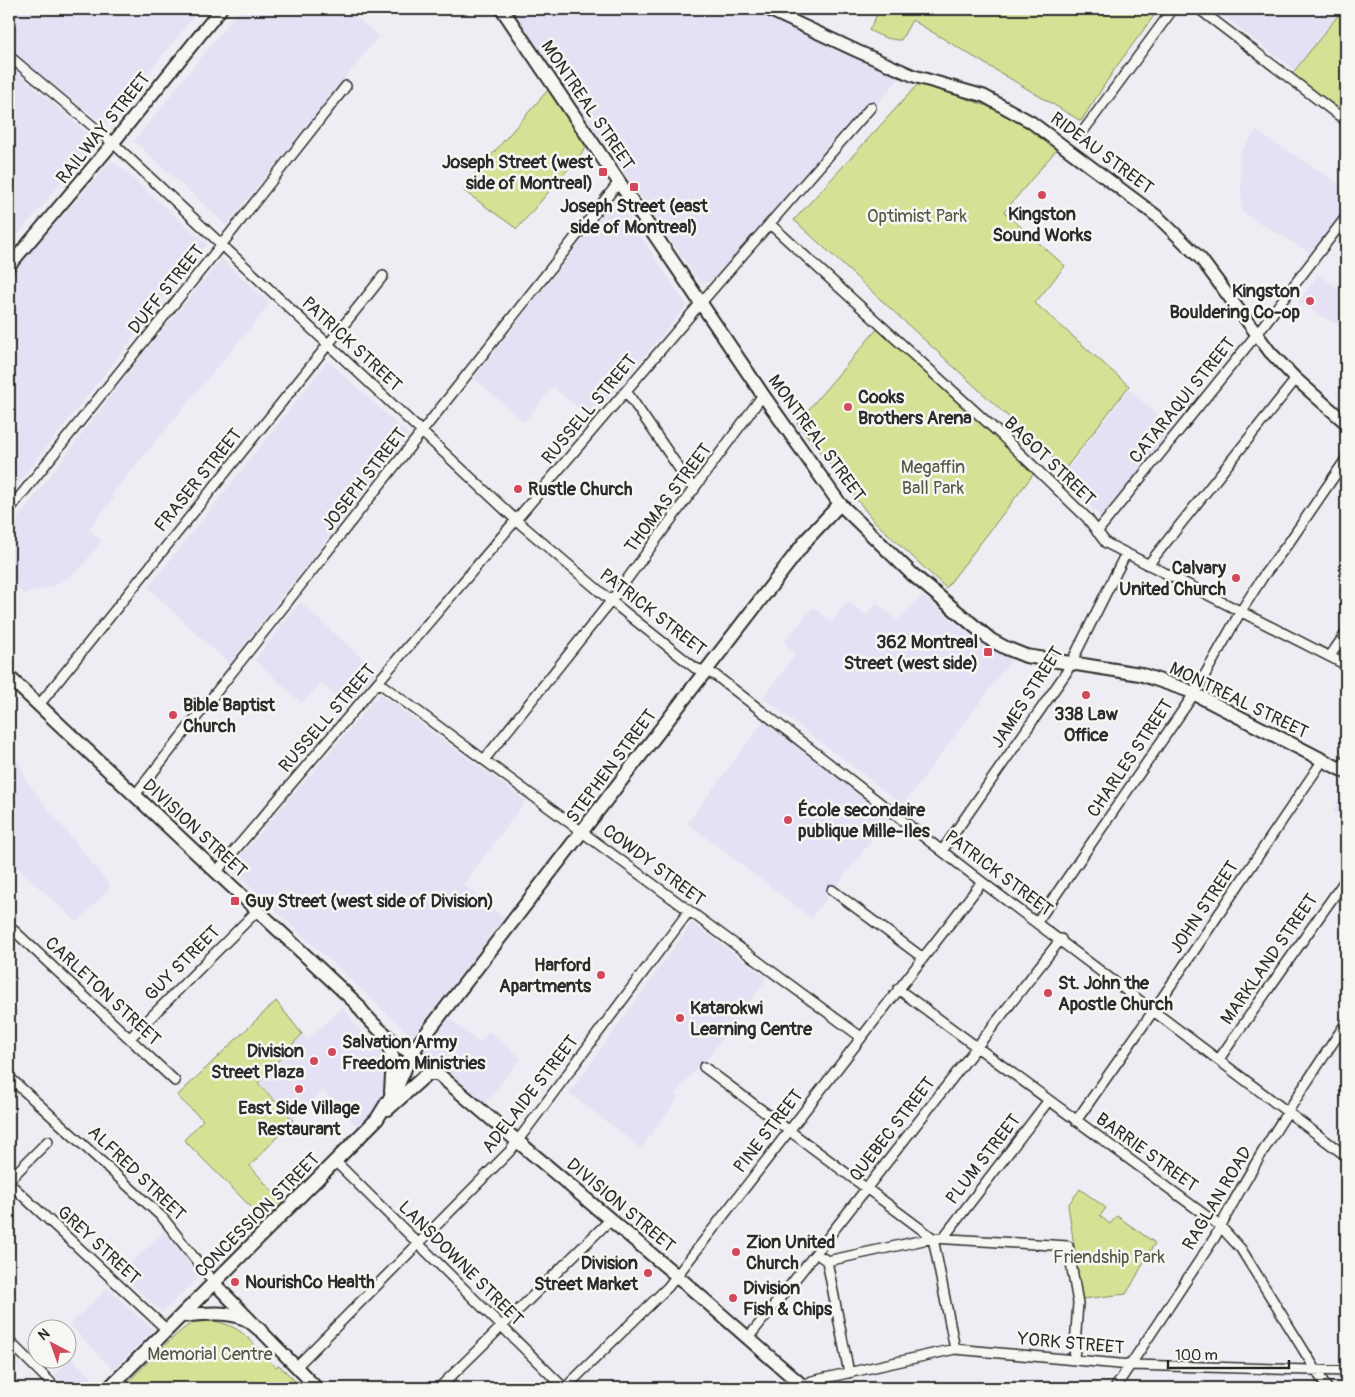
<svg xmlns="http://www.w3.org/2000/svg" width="1355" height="1397" viewBox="0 0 1355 1397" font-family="Pangolin,sans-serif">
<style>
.built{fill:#e6e0f4}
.green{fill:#d5e295;stroke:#808660}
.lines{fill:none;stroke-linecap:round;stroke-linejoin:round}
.minor-casing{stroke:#2b2b2b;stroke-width:12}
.tertiary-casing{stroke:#2b2b2b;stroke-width:15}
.secondary-casing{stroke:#2b2b2b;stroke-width:16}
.minor{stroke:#f6f6f2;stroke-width:9}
.tertiary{stroke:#f6f6f2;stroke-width:11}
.secondary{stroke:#f6f6f2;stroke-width:12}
.poi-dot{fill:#d1495b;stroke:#f6f6f2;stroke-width:2}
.labels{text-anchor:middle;stroke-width:5;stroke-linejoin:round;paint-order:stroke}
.street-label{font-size:18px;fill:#2b2b2b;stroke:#f6f6f2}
.poi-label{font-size:18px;font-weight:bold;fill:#2b2b2b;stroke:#f6f6f2;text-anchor:start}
.park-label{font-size:18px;fill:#565946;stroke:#f6f6f2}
</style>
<rect width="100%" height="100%" fill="#efecf3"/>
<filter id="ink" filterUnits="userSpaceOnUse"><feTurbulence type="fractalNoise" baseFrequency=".02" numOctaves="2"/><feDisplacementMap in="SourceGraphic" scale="10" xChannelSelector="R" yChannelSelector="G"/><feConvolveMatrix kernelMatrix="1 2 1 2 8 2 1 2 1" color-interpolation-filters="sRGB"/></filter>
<g filter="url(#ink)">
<!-- built -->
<path class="built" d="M9,9H200L105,125L9,50Z
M240,9H346L379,36L226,225L134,141Z
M512,9H759L904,74L709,282L700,283Z
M1214,9H1340L1295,70Z
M9,66L96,140L18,235L9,227Z
M1256,131L1346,188V207L1312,254L1242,212L1240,153Z
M112,160L207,244L9,495V276Z
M615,197L687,306L591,418L553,387L524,422L474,378Z
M222,259L270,304L111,495L114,498L89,529L102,541L81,567L68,578L51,587L25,594L9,584V530L144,352Z
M1318,275L1346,293V330L1298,302Z
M328,361L409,435L229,664L148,588Z
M1129,389L1174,430L1104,519L1061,477Z
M922,595L977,642L1012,659L903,805L763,698L795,655L784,642L813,607L831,622L848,601L866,615L876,603L898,621Z
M300,602L377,672L348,706L321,683L302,703L255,660Z
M380,694L526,801L463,884L504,918L412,1037L230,868Z
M764,721L890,817L811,918L687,823Z
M9,752L20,763L27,782L111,887L77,922L9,860Z
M1346,789V819L1333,811Z
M692,923L767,978L708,1058L700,1069L697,1068L675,1094L678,1098L641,1148L569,1093Z
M343,1007L356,1026L387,1054L386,1079L379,1104L359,1128L323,1091L293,1120L258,1083L302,1034L308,1040Z
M446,1016L479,1043L489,1031L521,1058L485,1103L425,1052L424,1046Z
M164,1231L172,1240L199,1277L162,1312L120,1274Z
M107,1288L153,1330L113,1370L70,1325Z
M72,1358L98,1384L94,1388H68L55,1375Z"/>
<!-- green -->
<path class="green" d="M880,9H1159L1116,67L1081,121L912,20L901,40C889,40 879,36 869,30Z
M1343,9H1346V115L1292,74Z
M920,82L1009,114L1057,149L1004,212L1065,266L1035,303L1129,386L1065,469L794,220Z
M548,90L587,147L517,229L464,191L474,175Z
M878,328L1035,472L946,588L873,520L797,423Z
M276,1001L302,1034L258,1083L293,1120L250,1166L285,1206L265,1221L184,1140L203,1120L177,1096Z
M1080,1189L1106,1208L1100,1216L1110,1224L1117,1216L1155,1243C1144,1259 1137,1278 1126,1294L1082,1299L1068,1205Z
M198,1320C240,1320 249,1340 276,1367L279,1365L302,1388H122C137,1374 181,1325 198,1320Z"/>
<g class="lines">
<defs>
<path id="minor" d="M1199,9L1346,121
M9,56L113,143L516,520L611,601L695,668L715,675L982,882L1346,1156
M1081,134L1173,9
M770,224L1000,434L1087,518L1106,543L1346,665
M626,391L694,490
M9,510L222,244L346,86
M1097,532L1256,335L1346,217
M1148,565L1296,379
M1330,656L1346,633
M378,682L861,1037
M39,705L383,276
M484,760L611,601L763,395
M1341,769L1346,760
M135,795L619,182
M942,851L1066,673L1126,553
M217,871L693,312L871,107
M832,890L923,958
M1037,922L1194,694L1241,611L1264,575L1290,541L1346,459
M9,926L175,1081
M898,989L1220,1226L1241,1249L1327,1388
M130,1038L257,911
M1219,1059L1346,879
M704,1067L933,1238L955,1349
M9,1077L163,1218L214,1283
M1076,1121L1154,1010L1323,760
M335,1161L564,1388
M9,1180L48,1141
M9,1183L167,1330
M943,1238L1049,1100
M816,1253L827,1261L933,1238L1068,1246L1078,1303L1074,1360
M827,1261L849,1373
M748,1338L816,1253L1061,939
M9,1341L56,1388
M296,1367L510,1151L689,911
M439,1388L611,1219
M565,1388L668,1287L982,882
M800,1388L812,1381L955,1349L1130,1365L1346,1371
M1115,1388L1215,1237C1253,1162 1300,1092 1346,1023"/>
<path id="tertiary" d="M767,9L857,51L914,76L984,96L1031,122L1158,217L1201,259L1270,352L1296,379L1346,423
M9,266L113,143L221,9
M214,1283L317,1388"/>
<path id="secondary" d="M502,9L763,395L840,504L912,574L991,640L1006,648L1026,656L1140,674L1187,690L1346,772
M9,677L357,1004C365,1018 397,1048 412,1052L676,1275L805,1388
M384,1033L393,1059L391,1092
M388,1109L427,1074H438
M182,1316C202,1314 224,1311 243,1318C249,1320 255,1326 260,1330
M109,1388L377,1119L398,1085L412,1052L808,538L840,504"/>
</defs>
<!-- minor casing -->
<use href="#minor" class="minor-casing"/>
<!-- tertiary casing -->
<use href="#tertiary" class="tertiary-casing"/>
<!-- secondary casing -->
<use href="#secondary" class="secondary-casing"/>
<!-- minor -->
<use href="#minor" class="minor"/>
<!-- tertiary -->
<use href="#tertiary" class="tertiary"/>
<!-- secondary -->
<use href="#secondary" class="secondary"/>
</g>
</g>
<!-- markers -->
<g class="poi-dot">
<rect x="598" y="167" width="10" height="10" rx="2.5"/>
<rect x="629" y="182" width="10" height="10" rx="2.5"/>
<circle cx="1042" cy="195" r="5"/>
<circle cx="1310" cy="301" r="5"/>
<circle cx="848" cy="407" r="5"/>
<circle cx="518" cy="489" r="5"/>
<circle cx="1236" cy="578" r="5"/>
<rect x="983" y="647" width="10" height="10" rx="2.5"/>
<circle cx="1086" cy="695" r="5"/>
<circle cx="173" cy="715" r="5"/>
<circle cx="788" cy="820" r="5"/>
<rect x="230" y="896" width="10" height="10" rx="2.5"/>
<circle cx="601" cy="975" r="5"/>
<circle cx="1048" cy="993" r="5"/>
<circle cx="680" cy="1018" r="5"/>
<circle cx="332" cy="1052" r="5"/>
<circle cx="314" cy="1061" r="5"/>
<circle cx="299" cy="1089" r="5"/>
<circle cx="736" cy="1252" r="5"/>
<circle cx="648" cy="1273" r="5"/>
<circle cx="235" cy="1282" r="5"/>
<circle cx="733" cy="1298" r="5"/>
</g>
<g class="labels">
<!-- street labels -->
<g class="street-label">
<text transform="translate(588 105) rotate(56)" y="6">MONTREAL STREET</text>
<text transform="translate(103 128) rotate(-51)" y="6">RAILWAY STREET</text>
<text transform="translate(1102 153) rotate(37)" y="6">RIDEAU STREET</text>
<text transform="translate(166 289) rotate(-51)" y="6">DUFF STREET</text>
<text transform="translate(352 344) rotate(43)" y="6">PATRICK STREET</text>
<text transform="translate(1182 400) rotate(-51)" y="6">CATARAQUI STREET</text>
<text transform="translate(589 409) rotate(-50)" y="6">RUSSELL STREET</text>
<text transform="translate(817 438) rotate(54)" y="6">MONTREAL STREET</text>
<text transform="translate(1050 461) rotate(44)" y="6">BAGOT STREET</text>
<text transform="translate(364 479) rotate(-52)" y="6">JOSEPH STREET</text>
<text transform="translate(198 480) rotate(-51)" y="6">FRASER STREET</text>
<text transform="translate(668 498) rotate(-53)" y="6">THOMAS STREET</text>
<text transform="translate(653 612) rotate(38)" y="6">PATRICK STREET</text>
<text transform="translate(1027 697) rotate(-57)" y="6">JAMES STREET</text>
<text transform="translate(1239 700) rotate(26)" y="6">MONTREAL STREET</text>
<text transform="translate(327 718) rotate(-49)" y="6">RUSSELL STREET</text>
<text transform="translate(1130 758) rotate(-56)" y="6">CHARLES STREET</text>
<text transform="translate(611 766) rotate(-53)" y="6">STEPHEN STREET</text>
<text transform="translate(195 828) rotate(43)" y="6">DIVISION STREET</text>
<text transform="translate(654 865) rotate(37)" y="6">COWDY STREET</text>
<text transform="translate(999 873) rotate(37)" y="6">PATRICK STREET</text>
<text transform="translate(1204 907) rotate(-56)" y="6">JOHN STREET</text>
<text transform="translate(1269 959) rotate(-55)" y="6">MARKLAND STREET</text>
<text transform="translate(182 963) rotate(-45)" y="6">GUY STREET</text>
<text transform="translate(103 991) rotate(43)" y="6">CARLETON STREET</text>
<text transform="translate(530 1094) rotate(-52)" y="6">ADELAIDE STREET</text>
<text transform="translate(892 1129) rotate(-52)" y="6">QUEBEC STREET</text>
<text transform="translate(768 1131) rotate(-52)" y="6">PINE STREET</text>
<text transform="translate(1147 1152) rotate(36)" y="6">BARRIE STREET</text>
<text transform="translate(983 1159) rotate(-52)" y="6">PLUM STREET</text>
<text transform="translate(137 1173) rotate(44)" y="6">ALFRED STREET</text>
<text transform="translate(1217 1198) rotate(-59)" y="6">RAGLAN ROAD</text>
<text transform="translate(621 1205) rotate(40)" y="6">DIVISION STREET</text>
<text transform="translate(257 1215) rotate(-45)" y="6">CONCESSION STREET</text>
<text transform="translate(99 1245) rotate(43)" y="6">GREY STREET</text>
<text transform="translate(461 1263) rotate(45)" y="6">LANSDOWNE STREET</text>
<text transform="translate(1071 1343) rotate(5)" y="6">YORK STREET</text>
</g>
<!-- poi labels -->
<g class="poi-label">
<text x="593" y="168" text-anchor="end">Joseph Street (west<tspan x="593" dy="21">side of Montreal)</tspan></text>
<text x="634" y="212" text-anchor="middle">Joseph Street (east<tspan x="634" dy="21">side of Montreal)</tspan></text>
<text x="1042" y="220" text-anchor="middle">Kingston<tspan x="1042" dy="21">Sound Works</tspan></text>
<text x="1300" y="297" text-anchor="end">Kingston<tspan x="1300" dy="21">Bouldering Co-op</tspan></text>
<text x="858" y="403">Cooks<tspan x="858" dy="21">Brothers Arena</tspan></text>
<text x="528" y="495">Rustle Church</text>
<text x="1226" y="574" text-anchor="end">Calvary<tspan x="1226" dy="21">United Church</tspan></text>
<text x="978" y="648" text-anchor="end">362 Montreal<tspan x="978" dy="21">Street (west side)</tspan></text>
<text x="183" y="711">Bible Baptist<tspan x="183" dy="21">Church</tspan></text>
<text x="1086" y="720" text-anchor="middle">338 Law<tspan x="1086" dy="21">Office</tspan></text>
<text x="798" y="816">École secondaire<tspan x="798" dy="21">publique Mille-Iles</tspan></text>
<text x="245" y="907">Guy Street (west side of Division)</text>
<text x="591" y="971" text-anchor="end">Harford<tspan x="591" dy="21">Apartments</tspan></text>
<text x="1058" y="989">St. John the<tspan x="1058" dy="21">Apostle Church</tspan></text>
<text x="690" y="1014">Katarokwi<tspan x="690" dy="21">Learning Centre</tspan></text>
<text x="342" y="1048">Salvation Army<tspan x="342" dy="21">Freedom Ministries</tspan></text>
<text x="304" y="1057" text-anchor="end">Division<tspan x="304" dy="21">Street Plaza</tspan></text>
<text x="299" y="1114" text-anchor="middle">East Side Village<tspan x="299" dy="21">Restaurant</tspan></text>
<text x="746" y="1248">Zion United<tspan x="746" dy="21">Church</tspan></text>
<text x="638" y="1269" text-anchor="end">Division<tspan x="638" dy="21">Street Market</tspan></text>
<text x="245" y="1288">NourishCo Health</text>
<text x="743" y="1294">Division<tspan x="743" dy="21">Fish &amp; Chips</tspan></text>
</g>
<!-- park labels -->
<g class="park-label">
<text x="917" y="222">Optimist Park</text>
<text x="933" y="473">Megaffin<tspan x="933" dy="21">Ball Park</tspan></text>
<text x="1109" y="1263">Friendship Park</text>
<text x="210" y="1360">Memorial Centre</text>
</g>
</g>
<!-- margin -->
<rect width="1355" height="1397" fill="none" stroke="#f6f6f2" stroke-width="30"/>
<rect x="15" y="15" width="1325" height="1367" fill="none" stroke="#2b2b2b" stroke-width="2" filter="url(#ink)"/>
<!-- north arrow -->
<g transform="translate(52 1344) rotate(319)"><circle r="24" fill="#f6f6f2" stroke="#a5a5a2"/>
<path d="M0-4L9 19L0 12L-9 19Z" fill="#d1495b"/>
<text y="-8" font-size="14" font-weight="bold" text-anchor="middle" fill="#2b2b2b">N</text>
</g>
<!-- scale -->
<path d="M1168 1360v8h121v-8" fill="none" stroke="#2b2b2b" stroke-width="2.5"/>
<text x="1175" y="1360" font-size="15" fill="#2b2b2b" stroke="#f6f6f2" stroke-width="4" paint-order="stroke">100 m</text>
</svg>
